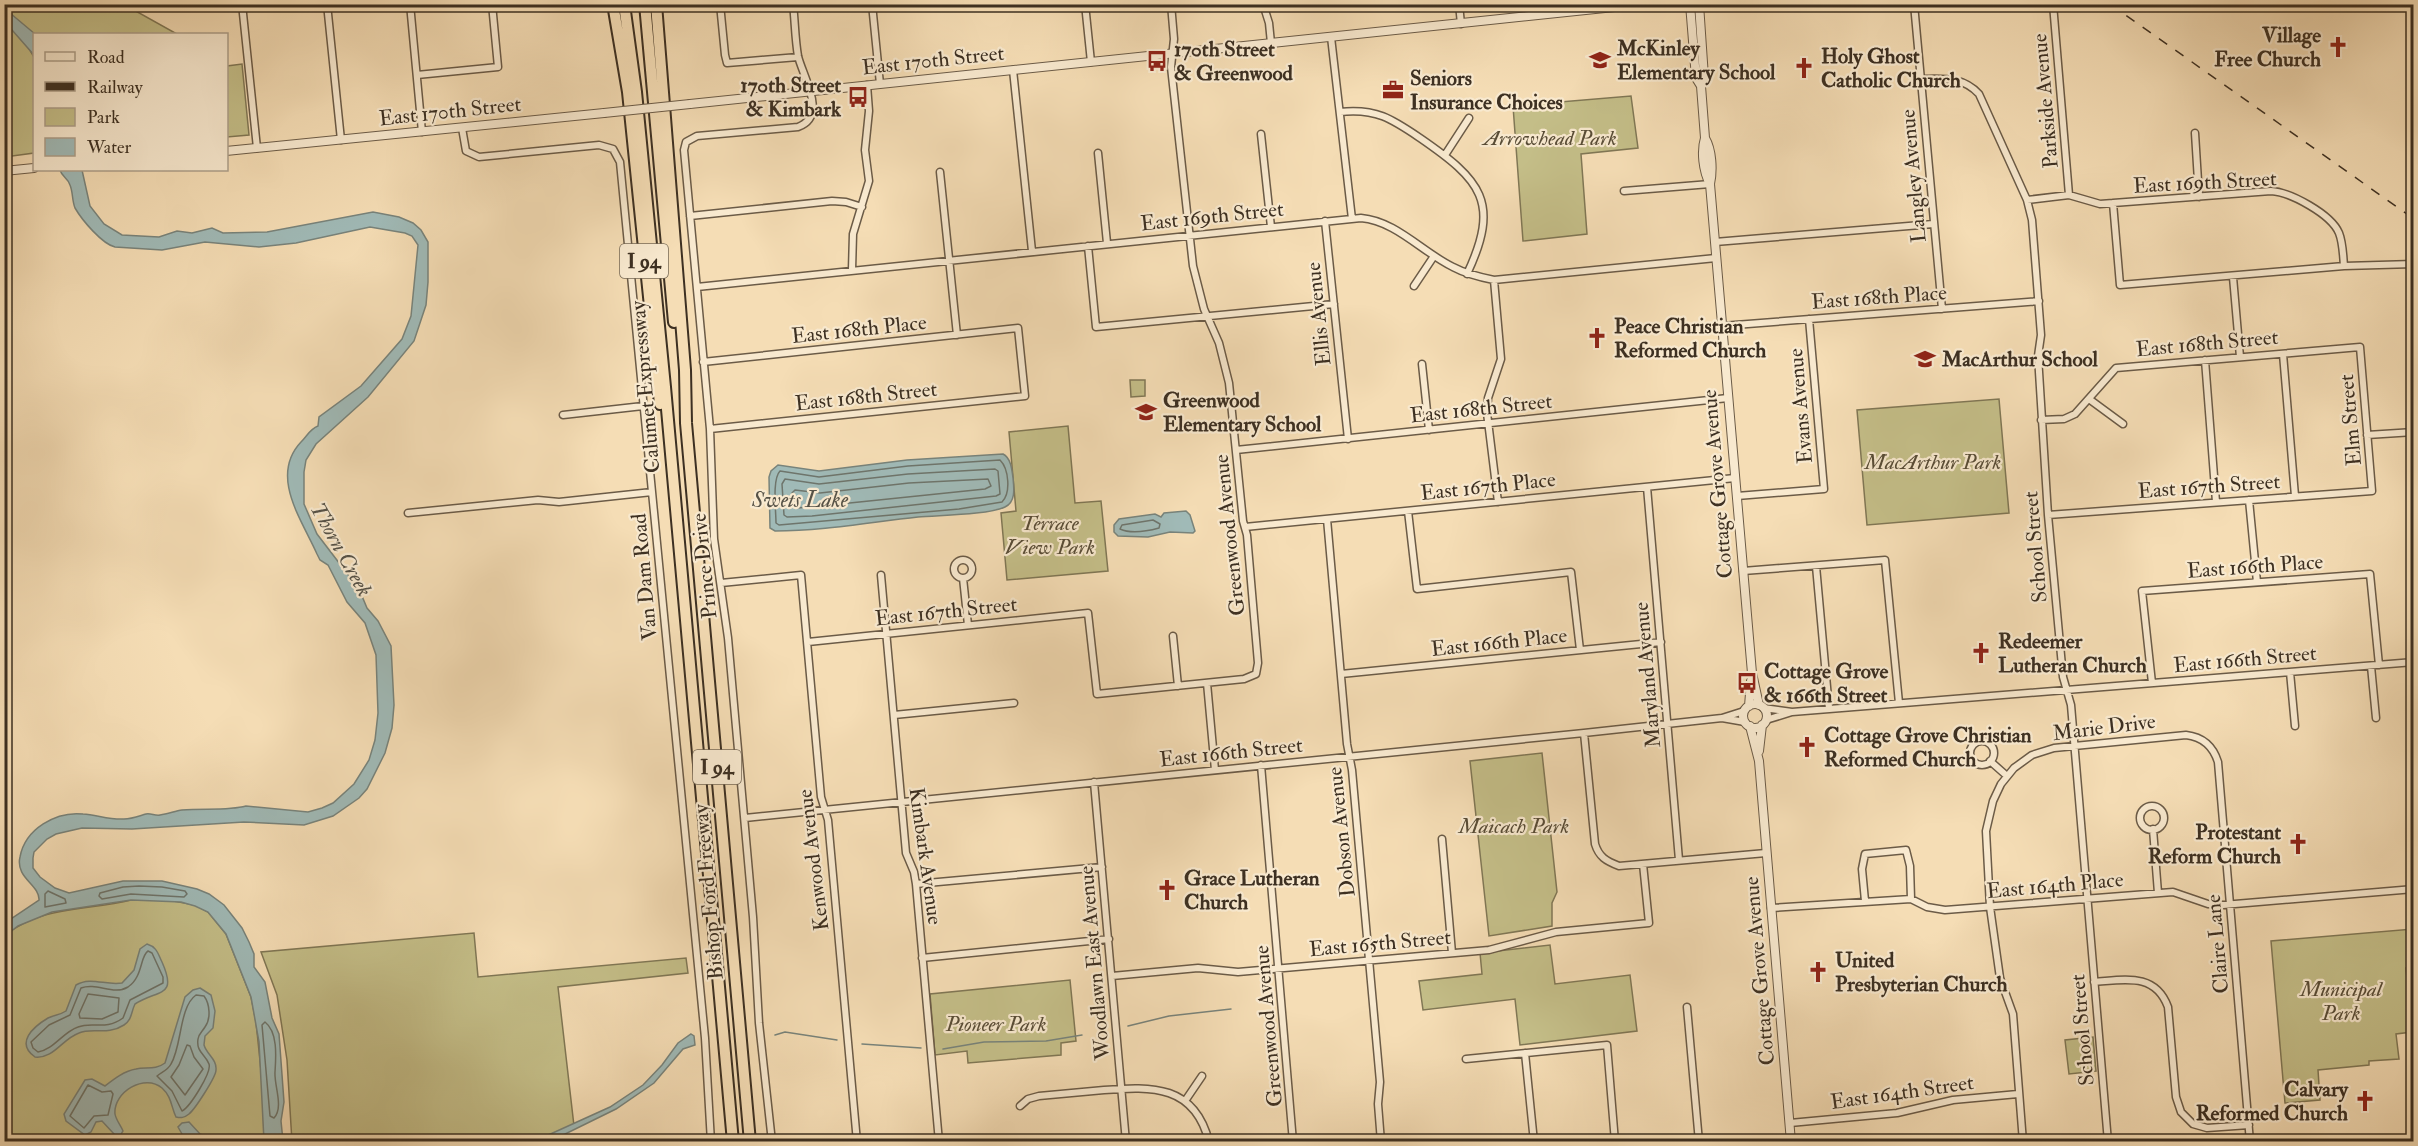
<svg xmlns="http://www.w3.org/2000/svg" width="2418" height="1146" viewBox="0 0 2418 1146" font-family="'IM FELL Double Pica',serif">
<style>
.green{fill:#c4be88;stroke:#807755;stroke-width:1.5}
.water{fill:#a0bab7;stroke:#78837b;stroke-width:1.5}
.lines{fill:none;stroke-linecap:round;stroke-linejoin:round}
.shore{stroke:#6e756c;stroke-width:1.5}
.stream{stroke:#78837b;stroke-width:1.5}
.minor-casing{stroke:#6b5b47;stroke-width:9}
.tertiary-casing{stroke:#6b5b47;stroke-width:10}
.motorway-casing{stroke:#3d3022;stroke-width:14}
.minor{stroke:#f8e9cf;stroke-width:6}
.tertiary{stroke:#f8e9cf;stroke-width:8}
.motorway{stroke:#f5ddb5;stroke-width:10}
.rail{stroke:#3d3022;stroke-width:1.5;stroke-dasharray:10 10;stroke-linecap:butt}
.tertiary-bridge-casing{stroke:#6b5b47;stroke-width:10;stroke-linecap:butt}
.tertiary-bridge{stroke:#f8e9cf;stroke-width:8}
.labels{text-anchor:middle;stroke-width:4.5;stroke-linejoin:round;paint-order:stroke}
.shield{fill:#f8e9cf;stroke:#756856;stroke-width:1.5}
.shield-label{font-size:20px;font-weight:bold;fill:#3d3022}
.poi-label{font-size:21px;font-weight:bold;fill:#3d3022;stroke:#f8e9cf;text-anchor:start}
.street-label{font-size:21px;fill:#3d3022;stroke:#f8e9cf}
.park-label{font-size:21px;font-style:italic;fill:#584c36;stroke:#f8e9cf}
.water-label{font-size:22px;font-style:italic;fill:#565247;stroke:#f8e9cf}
</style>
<rect width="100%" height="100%" fill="#f5ddb5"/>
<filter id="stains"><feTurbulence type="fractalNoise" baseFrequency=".00333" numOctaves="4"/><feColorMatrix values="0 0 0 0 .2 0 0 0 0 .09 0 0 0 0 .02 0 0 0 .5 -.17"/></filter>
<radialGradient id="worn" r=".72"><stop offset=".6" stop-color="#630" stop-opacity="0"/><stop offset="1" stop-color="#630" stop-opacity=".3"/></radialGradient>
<!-- green -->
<path class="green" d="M5,4L125,5L177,34L34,35L5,9Z
M4,19L22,37L34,57V153L5,157Z
M242,64L249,135L227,137V66Z
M1631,96L1638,148L1581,154L1587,234L1523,241L1513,106Z
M1130,380H1145V396L1131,397Z
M1999,399L2009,513L1867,525L1857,410Z
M1068,426L1075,503L1101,501L1108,571L1007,580L1001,513L1016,511L1009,432Z
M1542,753L1557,892L1552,903V926L1489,936L1470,761Z
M131,900H168L195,905L208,912L226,934L251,997L256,1022L263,1090L264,1141H5L4,936C41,905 88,911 131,900Z
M2413,929V967L2406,968L2412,1032L2396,1034L2399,1059L2369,1061V1065L2318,1070L2320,1100L2285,1103L2271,941Z
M474,933L478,977L686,958L688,973L558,987L574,1126L537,1141L292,1142L287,1060L277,995L261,952Z
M1550,945L1555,984L1630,975L1637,1031L1520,1045L1515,999L1423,1010L1419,981L1482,974L1480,953Z
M1070,980L1076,1041L1061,1043V1055L968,1063L967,1051L935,1055L930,994Z
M2093,1037L2096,1071L2069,1074L2065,1040Z"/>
<!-- water -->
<path class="water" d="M4,8L35,34L34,55L5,22Z
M60,170H82L90,206L104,224L122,235L159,237L177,231L192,233L212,228L223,233L267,232L373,212L399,217L413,223L421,230L428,242V282L426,305L414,341L368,397L316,444L306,460L304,472V504L317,534L359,589L367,608L378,621L391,646L394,705L392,728L385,753L367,789L359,798L333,816L304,825L244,822L132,829L82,828L56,834L47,839L34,852L33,858V868L40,877L55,888L69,893L123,881H162L197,889L209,894L224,905L242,928L249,942L254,954V967L265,982L272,1018L279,1034L284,1102L281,1121L283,1141H264L259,1042L251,997L226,934L208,912L195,906L181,902L131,900L52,912L18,926L5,936V923L39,900C40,885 15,878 20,857C25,829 56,811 83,814C97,815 110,820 124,819C132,819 139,816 146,814C151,813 155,816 160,815C168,814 175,811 182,810C203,808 228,811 246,806L308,812L322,808L333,803L354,784L369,760L375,740L378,713L376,655L365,623L347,602L328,565L320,560L317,554C302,520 269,476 301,442C307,436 310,429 318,426L319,417L361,386L402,339L411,316L418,245L412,236L405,233L370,227L296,243L259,247L205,242L162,250L115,247C102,244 82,220 75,208C72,201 73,192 70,185C68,178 62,177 60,170Z
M1003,454C1011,458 1012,470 1013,478C1014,488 1016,502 1005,507C988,515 938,515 918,517C871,522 823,531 775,531L770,528L769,477L771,471L778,465L819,471L907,460Z
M1186,511L1190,515L1195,531L1193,533L1170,532L1148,537L1118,536L1114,532V525L1119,519L1155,514L1161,517L1164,513Z
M147,944C157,947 158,954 162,962C178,998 158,989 135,1004C131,1012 132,1020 124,1025C107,1036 93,1027 79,1033C62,1039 54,1059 35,1057C15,1043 33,1027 48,1018C54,1015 60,1015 66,1011L76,985C91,976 106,986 122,983L134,970L140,949Z
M200,988L211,995L215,1011L213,1028L205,1036L204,1045C207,1055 217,1059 216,1070C216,1077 195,1109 189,1114C184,1118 181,1118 176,1117C171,1107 172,1097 162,1088C145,1073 113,1092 115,1114C116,1120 121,1126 123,1131L120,1136L115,1135L102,1121L96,1122L91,1132L85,1135L66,1121L64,1114L85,1080L92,1079L105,1086C114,1079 124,1071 136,1069C146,1067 156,1070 165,1063L185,997L193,990Z
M691,1034L694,1036L695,1045L683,1049L654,1083L616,1109L551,1141H535L610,1107L643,1085L662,1065L678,1043Z
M189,1122L200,1134L215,1141H186L178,1127L182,1123Z"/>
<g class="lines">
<!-- shore -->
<path class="shore" d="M1000,460C1009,469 1011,493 1002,502L959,509L779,525L776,523C776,511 772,479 780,471L819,477L908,466Z
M995,469L998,471L1000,494L996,496L812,516L787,517L784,515L782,484L785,479L819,484L908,474Z
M988,479L991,486L985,489L811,507L796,508L793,505L792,493L795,490L820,493L909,483Z
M1153,520L1160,524L1159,528C1148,531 1131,534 1120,529L1122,525Z
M139,886L162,887L185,891L187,894L184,897L131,894L102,899L99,896L100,893L123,887Z
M48,891L65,899L66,903L45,907V894Z
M148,951L152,953L163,977V983L130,1000L123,1018C105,1031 93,1021 78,1027C63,1032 53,1050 38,1052L33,1048L31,1042L49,1025L70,1015L81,988C97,982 113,996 128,987C143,977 140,956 148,951Z
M88,994L119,998L118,1012L102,1019L80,1018L79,1014Z
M196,995L204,996C210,1004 211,1019 205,1027C202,1032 199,1033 198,1039C196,1052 205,1054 209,1064C212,1072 190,1107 182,1111L172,1091L157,1076C162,1072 168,1070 171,1064C182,1046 179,1007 196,995Z
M265,1022C278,1032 276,1057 275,1072C274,1086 284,1107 274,1118L270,1116L262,1025Z
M187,1045L190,1046L194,1057L203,1069L185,1095L171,1077L179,1065Z
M88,1085L102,1092L111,1091L113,1094L108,1115L94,1116L84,1128L70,1116Z"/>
<!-- stream -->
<path class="stream" d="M1128,1026L1169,1016L1231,1009
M775,1035L785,1032L837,1040
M862,1044L921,1048
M943,1049L984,1042L1046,1041L1082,1035"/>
<defs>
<path id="minor" d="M242,4L257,148
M327,4L341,140
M410,4L422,132
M720,4L725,55L727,63L798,57
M872,4L880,84
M1085,4L1091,62
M1263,4L1269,23L1271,43
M1459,4L1461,24
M1914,4L1942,309
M2053,4L2069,195
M1331,37L1352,219
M1013,70L1032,251
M417,75L498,67L492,4
M1920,79C1944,79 1962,76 1979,94L2027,200L2032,220L2041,335L2038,356L2048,515L2063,677L2071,705L2108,1142
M1340,112C1376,108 1392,119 1420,138C1481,180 1501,202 1467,274
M462,128L466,151L479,157L599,145L613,149L620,162L705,1038L711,1142
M2195,133L2199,197
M1261,134L1271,227
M1098,153L1107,243
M1445,155L1469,118
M940,172L957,335
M1624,191L1710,184
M2027,200L2069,195L2100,204L2271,191C2290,192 2331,214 2339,233C2343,243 2343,255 2344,266
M2113,203L2120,285L2344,266L2414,264
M690,216L832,201L846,202L862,207
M1325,221L1348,439
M1715,242L1933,224
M1088,246L1096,327L1334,304
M852,270L853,234L869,181L865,150L869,111L867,85
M2233,277L2240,357
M1494,280L1501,359L1488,398L1487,413L1498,502
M1414,286L1434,256
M697,287L1361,218C1396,221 1422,252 1453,267C1466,274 1479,277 1494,280L1716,258
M1722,326L2039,301
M2283,354L2295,496
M2205,360L2216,502
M703,362L1018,328L1025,396L710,429
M1422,364L1429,430
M2089,399L2123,424
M563,415L643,406
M2041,420L2064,419L2075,414L2116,368L2360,347L2372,491L2048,515
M2367,435L2414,432
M1236,450L1728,398
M1647,487L1679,860
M1737,496L1824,489L1809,319
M2249,500L2257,582
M1408,511L1417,589L1571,572L1580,650
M408,513L538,500L559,502L652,492
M1327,519L1347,744L1352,770L1380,1082L1378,1104L1381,1142
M1245,527L1735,478
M954 569a9 9 0 1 1 18 0a9 9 0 1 1-18 0Z
M1816,566L1829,709
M1743,571L1885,560L1899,703
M881,575L906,853L914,872L916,884L939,1142
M963,578L968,625
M721,583L801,575L821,797L828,820L857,1142
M1173,636L1178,686
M808,642L1088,613L1097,694L1244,679L1256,674L1258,663L1247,535L1243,521L1229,383L1219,343L1204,309L1193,266L1171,67L1174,39L1171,4
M2371,666L2376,718
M2290,672L2295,726
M1341,674L1661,642
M1207,683L1215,770
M2152,683L2142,591L2370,574L2379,665
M1763,708L1792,712L2414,662
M894,715L1014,703
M1722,718L1745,722
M1766,720L1792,712
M1584,733L1595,844C1599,857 1606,861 1619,866L1766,853
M1970 753a12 12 0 1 1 24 0a12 12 0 1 1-24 0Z
M1990,761L2007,776
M1261,765L1293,1142
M1094,782L1126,1142
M2140 818a12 12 0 1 1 24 0a12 12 0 1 1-24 0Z
M745,818L1584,733L1722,718L1744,711
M2153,829L2158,893
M1442,839L1452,953
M916,884L1102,867
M1865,901L1862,869L1865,854L1906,850L1910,866L1911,899
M1771,908L1911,899L1927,907L1945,910L2173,892L2208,904L2223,905L2414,889
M922,958L1109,939
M1112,976L1198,968L1238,972L1489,950L1556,932L1649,923L1643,864
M2094,982C2124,980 2155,972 2168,1007L2176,1097L2181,1112L2193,1124L2207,1128L2249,1125
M1687,1007L1699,1142
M1525,1053L1534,1142
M1466,1059L1607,1045L1615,1142
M1185,1101L1202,1076
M1020,1106L1028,1099L1039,1096C1060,1094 1082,1092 1104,1090C1152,1086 1195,1085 1209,1142
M1790,1123L1897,1113L1953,1100L2018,1094
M772,1142L759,1023L753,917L728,638L714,539L710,429L684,150L686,142L697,136L798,127C829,116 802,75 798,56C795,39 795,21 793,4
M1452,1142L1457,1139L1465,1142
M2023,1142L2013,1014L2000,978L1990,907L1986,831L1993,801L2001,784L2014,768L2032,755L2054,748L2186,735C2203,737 2213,746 2218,762L2250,1142"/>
<path id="tertiary" d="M1690,4L1696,78L1701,86
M1699,4L1704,77L1701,86L1705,138C1712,150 1713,170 1710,184L1752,673L1759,705
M690,104L1643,4
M1705,138C1701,151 1703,171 1710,184
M226,151L604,113
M4,171L34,168
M1743 716a12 12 0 1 1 24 0a12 12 0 1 1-24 0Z
M1749,706L1751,681
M1750,726L1759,761L1791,1142
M1759,751L1762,725"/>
<path id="motorway" d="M613,4L628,92L660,404
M624,4L636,92L665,387L733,1142
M645,4L674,322
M656,4L685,370L686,423L750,1142"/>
</defs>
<!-- minor casing -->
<use href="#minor" class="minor-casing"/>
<!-- tertiary casing -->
<use href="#tertiary" class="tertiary-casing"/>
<!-- motorway casing -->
<use href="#motorway" class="motorway-casing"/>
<!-- minor -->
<use href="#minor" class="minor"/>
<!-- tertiary -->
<use href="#tertiary" class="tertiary"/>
<!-- motorway -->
<use href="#motorway" class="motorway"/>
<!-- rail -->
<path class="rail" d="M2110,4L2414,219"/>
<defs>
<path id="tertiary-bridge" d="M604,113L690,104"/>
</defs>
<!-- tertiary-bridge casing -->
<use href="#tertiary-bridge" class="tertiary-bridge-casing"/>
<!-- tertiary-bridge -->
<use href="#tertiary-bridge" class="tertiary-bridge"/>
</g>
<!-- icons -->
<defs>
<symbol id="church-bare" viewBox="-9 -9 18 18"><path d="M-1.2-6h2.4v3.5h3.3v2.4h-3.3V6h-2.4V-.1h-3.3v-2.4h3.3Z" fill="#8f2418" stroke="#f8e9cf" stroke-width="2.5" paint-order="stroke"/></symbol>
<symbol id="school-bare" viewBox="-9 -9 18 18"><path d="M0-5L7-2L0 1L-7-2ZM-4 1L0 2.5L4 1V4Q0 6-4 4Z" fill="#8f2418" stroke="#f8e9cf" stroke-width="2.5" paint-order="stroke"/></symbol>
<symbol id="bus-bare" viewBox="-9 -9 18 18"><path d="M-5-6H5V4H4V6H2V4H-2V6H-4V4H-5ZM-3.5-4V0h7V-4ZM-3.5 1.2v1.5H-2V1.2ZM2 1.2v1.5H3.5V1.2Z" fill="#8f2418" stroke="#f8e9cf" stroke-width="2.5" paint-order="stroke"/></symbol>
<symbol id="office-bare" viewBox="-9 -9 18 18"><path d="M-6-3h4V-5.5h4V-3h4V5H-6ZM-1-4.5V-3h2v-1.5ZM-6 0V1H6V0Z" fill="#8f2418" stroke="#f8e9cf" stroke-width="2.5" paint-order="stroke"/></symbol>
</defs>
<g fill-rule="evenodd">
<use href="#church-bare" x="2323" y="32" width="30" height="30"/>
<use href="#school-bare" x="1585" y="45" width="30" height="30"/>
<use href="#bus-bare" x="1142" y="46" width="30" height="30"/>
<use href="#church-bare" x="1789" y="53" width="30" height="30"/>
<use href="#office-bare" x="1378" y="75" width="30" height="30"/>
<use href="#bus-bare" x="843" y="82" width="30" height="30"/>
<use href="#church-bare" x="1582" y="323" width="30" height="30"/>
<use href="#school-bare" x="1910" y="344" width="30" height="30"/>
<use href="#school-bare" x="1131" y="397" width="30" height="30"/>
<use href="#church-bare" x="1966" y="638" width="30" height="30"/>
<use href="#bus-bare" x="1732" y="668" width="30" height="30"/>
<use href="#church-bare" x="1792" y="732" width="30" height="30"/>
<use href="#church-bare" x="2283" y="829" width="30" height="30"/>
<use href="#church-bare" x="1152" y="875" width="30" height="30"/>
<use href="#church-bare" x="1803" y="957" width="30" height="30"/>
<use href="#church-bare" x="2350" y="1086" width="30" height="30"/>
</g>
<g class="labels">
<!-- shield labels -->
<g class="shield">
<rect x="620" y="244" width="48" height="34" rx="4.5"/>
<rect x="693" y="750" width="48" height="34" rx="4.5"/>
</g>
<g class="shield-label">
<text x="644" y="268">I 94</text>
<text x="717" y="774">I 94</text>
</g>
<!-- poi labels -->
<g class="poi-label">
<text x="2321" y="42" text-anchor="end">Village<tspan x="2321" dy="24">Free Church</tspan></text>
<text x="1617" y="55">McKinley<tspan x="1617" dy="24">Elementary School</tspan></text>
<text x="1174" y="56">170th Street<tspan x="1174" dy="24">&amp; Greenwood</tspan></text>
<text x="1821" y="63">Holy Ghost<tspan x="1821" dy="24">Catholic Church</tspan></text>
<text x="1410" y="85">Seniors<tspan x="1410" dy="24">Insurance Choices</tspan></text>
<text x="841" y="92" text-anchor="end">170th Street<tspan x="841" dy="24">&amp; Kimbark</tspan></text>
<text x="1614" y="333">Peace Christian<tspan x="1614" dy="24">Reformed Church</tspan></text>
<text x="1942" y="366">MacArthur School</text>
<text x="1163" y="407">Greenwood<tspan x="1163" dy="24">Elementary School</tspan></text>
<text x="1998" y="648">Redeemer<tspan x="1998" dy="24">Lutheran Church</tspan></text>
<text x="1764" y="678">Cottage Grove<tspan x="1764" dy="24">&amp; 166th Street</tspan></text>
<text x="1824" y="742">Cottage Grove Christian<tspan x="1824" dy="24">Reformed Church</tspan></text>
<text x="2281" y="839" text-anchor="end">Protestant<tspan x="2281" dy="24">Reform Church</tspan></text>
<text x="1184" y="885">Grace Lutheran<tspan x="1184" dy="24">Church</tspan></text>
<text x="1835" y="967">United<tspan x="1835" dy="24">Presbyterian Church</tspan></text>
<text x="2348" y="1096" text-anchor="end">Calvary<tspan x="2348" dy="24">Reformed Church</tspan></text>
</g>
<!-- street labels -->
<g class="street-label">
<text transform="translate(933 60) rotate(-6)" y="7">East 170th Street</text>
<text transform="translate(2045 101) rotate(-95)" y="7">Parkside Avenue</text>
<text transform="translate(450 111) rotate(-6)" y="7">East 170th Street</text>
<text transform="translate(1913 176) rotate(-95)" y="7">Langley Avenue</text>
<text transform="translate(2205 182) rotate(-3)" y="7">East 169th Street</text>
<text transform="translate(1212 216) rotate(-6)" y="7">East 169th Street</text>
<text transform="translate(1879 297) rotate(-4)" y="7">East 168th Place</text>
<text transform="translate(1318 314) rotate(-96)" y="7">Ellis Avenue</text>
<text transform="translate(859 329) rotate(-6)" y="7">East 168th Place</text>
<text transform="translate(2207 343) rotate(-5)" y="7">East 168th Street</text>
<text transform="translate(645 387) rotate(-95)" y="7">Calumet Expressway</text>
<text transform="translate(866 396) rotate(-6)" y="7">East 168th Street</text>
<text transform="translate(1800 406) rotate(-95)" y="7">Evans Avenue</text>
<text transform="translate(1481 408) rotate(-6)" y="7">East 168th Street</text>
<text transform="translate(2350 420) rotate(-95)" y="7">Elm Street</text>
<text transform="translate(1717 484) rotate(-95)" y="7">Cottage Grove Avenue</text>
<text transform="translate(1488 486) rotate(-6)" y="7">East 167th Place</text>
<text transform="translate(2209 486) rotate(-4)" y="7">East 167th Street</text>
<text transform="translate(1229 535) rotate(-96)" y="7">Greenwood Avenue</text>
<text transform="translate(2035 547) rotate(-95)" y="7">School Street</text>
<text transform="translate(704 566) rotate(-96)" y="7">Prince Drive</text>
<text transform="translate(2255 566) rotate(-4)" y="7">East 166th Place</text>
<text transform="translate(644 577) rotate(-95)" y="7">Van Dam Road</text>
<text transform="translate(946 611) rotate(-6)" y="7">East 167th Street</text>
<text transform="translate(1499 642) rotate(-6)" y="7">East 166th Place</text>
<text transform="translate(2245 659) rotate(-5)" y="7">East 166th Street</text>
<text transform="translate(1647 675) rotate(-95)" y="7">Maryland Avenue</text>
<text transform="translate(2104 727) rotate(-7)" y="7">Marie Drive</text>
<text transform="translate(1231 752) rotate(-6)" y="7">East 166th Street</text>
<text transform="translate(1341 832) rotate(-96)" y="7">Dobson Avenue</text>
<text transform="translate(926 856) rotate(82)" y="7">Kimbark Avenue</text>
<text transform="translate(813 860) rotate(-97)" y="7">Kenwood Avenue</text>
<text transform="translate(2055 885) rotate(-5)" y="7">East 164th Place</text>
<text transform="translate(708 892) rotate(-95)" y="7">Bishop Ford Freeway</text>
<text transform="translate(1380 943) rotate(-5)" y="7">East 165th Street</text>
<text transform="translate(2217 944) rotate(-95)" y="7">Claire Lane</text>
<text transform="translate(1094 963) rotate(-95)" y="7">Woodlawn East Avenue</text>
<text transform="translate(1759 971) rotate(-95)" y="7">Cottage Grove Avenue</text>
<text transform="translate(1268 1026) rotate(-95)" y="7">Greenwood Avenue</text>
<text transform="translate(2082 1030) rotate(-95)" y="7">School Street</text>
<text transform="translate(1902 1092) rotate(-8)" y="7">East 164th Street</text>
</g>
<!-- park labels -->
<g class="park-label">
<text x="1550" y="145">Arrowhead Park</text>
<text x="1933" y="469">MacArthur Park</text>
<text x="1050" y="530">Terrace<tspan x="1050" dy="24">View Park</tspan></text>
<text x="1514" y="833">Maicach Park</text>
<text x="2341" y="996">Municipal<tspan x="2341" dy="24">Park</tspan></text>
<text x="996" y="1031">Pioneer Park</text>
</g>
<!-- water labels -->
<g class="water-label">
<text x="800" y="507">Swets Lake</text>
<text transform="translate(342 549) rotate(61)" y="8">Thorn Creek</text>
</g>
</g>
<!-- margin -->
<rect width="2418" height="1146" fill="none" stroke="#f5ddb5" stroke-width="24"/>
<rect x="6" y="6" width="2406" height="1134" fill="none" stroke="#3d3022" stroke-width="3"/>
<rect x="12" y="12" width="2394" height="1122" fill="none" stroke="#3d3022" stroke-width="1.5"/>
<!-- legend -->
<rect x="33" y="33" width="195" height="138" fill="#f8e9cf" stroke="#ad9f8a" stroke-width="1.5"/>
<rect x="45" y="52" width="30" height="9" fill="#f8e9cf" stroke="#ad9f8a" stroke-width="1.5"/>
<text x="87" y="63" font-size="18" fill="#3d3022">Road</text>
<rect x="45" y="82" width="30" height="9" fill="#3d3022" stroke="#ad9f8a" stroke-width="1.5"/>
<text x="87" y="93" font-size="18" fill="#3d3022">Railway</text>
<rect x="45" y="108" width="30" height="18" fill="#c4be88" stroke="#ad9f8a" stroke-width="1.5"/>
<text x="87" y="123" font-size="18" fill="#3d3022">Park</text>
<rect x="45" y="138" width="30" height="18" fill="#a0bab7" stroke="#ad9f8a" stroke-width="1.5"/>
<text x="87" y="153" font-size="18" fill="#3d3022">Water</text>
<rect width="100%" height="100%" filter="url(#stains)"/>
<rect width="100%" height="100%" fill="url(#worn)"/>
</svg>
